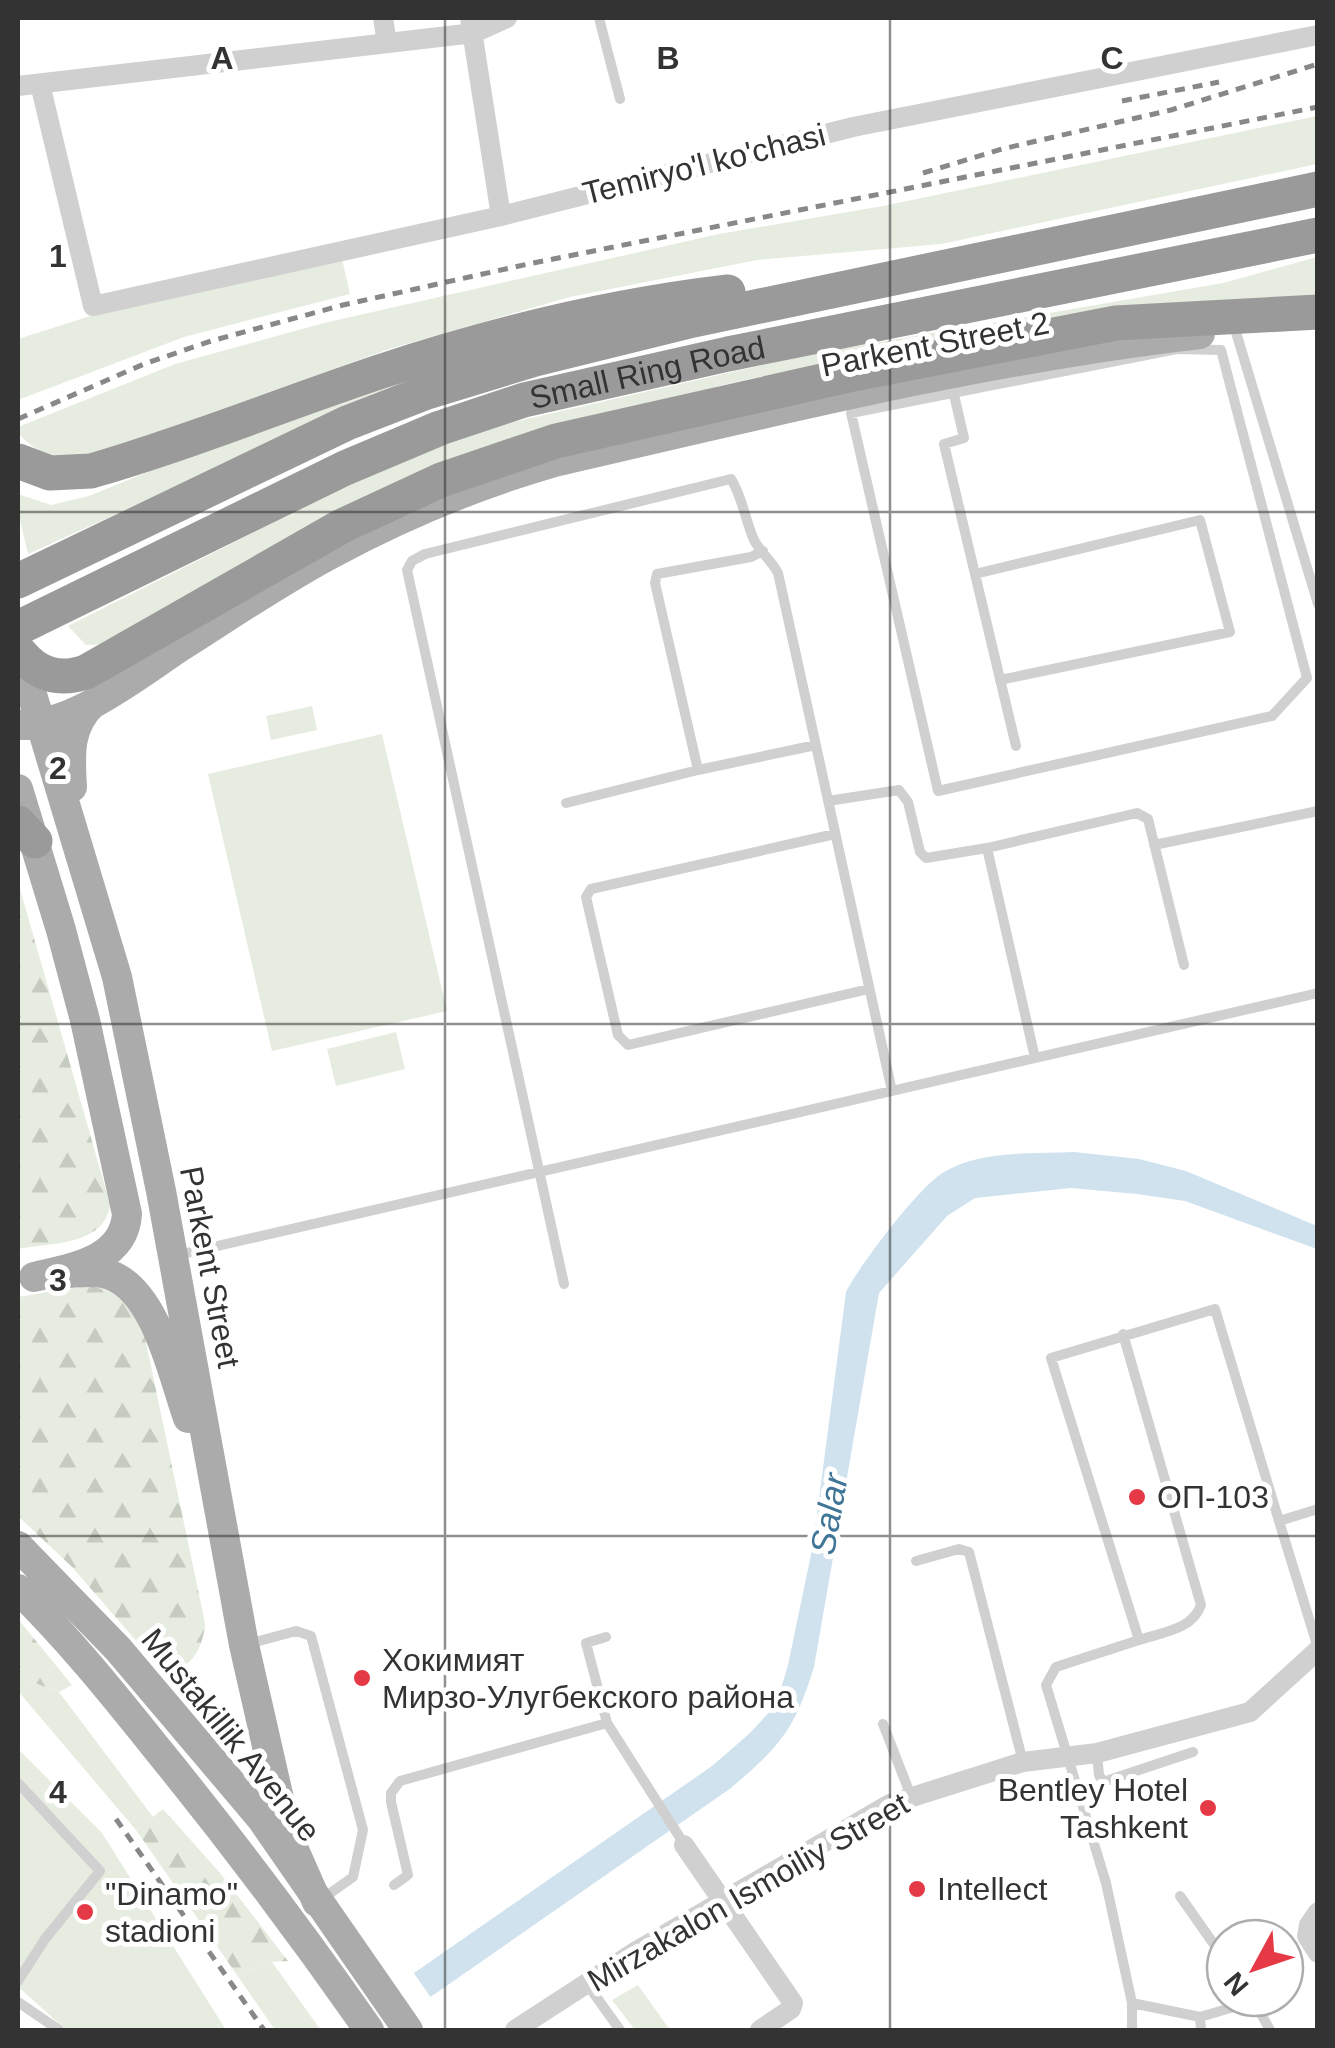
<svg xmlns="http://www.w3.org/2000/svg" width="1335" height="2048" viewBox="0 0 1335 2048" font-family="Helvetica,sans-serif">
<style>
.green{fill:#e6ecdf}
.forest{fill:url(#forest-firs)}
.water{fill:#cfe2ee}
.pier{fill:#fff}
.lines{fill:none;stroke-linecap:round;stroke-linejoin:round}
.lane{stroke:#d0d0d0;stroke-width:10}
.street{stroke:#d0d0d0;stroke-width:20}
.primary{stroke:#ababab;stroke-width:30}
.highway{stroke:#9a9a9a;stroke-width:35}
.rail{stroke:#888;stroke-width:5;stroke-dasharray:10 8;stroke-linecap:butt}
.grid{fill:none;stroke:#333;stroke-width:2.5;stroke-opacity:0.55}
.poi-dot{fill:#e63946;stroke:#fff;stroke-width:4}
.labels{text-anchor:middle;stroke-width:10;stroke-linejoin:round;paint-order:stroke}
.street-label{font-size:32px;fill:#333;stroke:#fff}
.poi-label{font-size:32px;fill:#333;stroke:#fff;text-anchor:start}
.water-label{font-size:35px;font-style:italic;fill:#3f7597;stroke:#fff}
.grid-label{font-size:32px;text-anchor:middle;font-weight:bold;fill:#333;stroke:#fff;stroke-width:10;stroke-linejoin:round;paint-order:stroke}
</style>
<defs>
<pattern id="forest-firs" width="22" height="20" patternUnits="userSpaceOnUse" patternTransform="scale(2.5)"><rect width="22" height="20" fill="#e6ecdf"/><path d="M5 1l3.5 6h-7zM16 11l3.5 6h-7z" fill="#c6cbc0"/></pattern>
</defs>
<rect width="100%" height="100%" fill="#fff"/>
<!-- green -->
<path class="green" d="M1317,116V164L941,244L757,260L570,297L389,349L93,455C62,459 39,457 18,433V427L175,364L324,323L719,234L883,206Z
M1317,257V297C1115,316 913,341 715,387L115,644L86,645L68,626L403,457L492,427L811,354L1223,283Z
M342,259L350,294L184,337L18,400V339L106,311Z
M578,331L333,416L28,554L18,512V494L51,505L89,496L271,422L407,377Z
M312,706L317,730L271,740L266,716Z
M382,734L447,1011L272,1051L208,774Z
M396,1032L405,1069L336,1086L327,1049Z
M18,1677L59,1692L153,1817L136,1830L18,1691Z
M18,1749L102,1833L226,2030H66L22,1990H18Z
M272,1962L320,2029L275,2030L237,1975Z
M638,1985L670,2030H635L612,2000Z"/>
<!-- forest -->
<path class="forest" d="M18,882L110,1204C106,1246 49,1243 18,1249Z
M86,1286C120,1288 132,1310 145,1338L205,1623C204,1648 187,1680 158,1666L72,1567L18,1516V1297Z
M18,1619L72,1685L59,1692L18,1677Z
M163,1809L220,1873L288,1961L272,1962L237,1975L136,1830Z"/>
<!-- water -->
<path class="water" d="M1074,1152L1139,1159L1186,1171L1317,1226V1249L1185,1201L1137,1194L1071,1188L975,1198L947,1216L879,1293L814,1667C794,1731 781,1745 731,1788L383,2030H332L712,1766L749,1734L776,1705L788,1665L813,1545L846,1292C859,1266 920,1185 944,1172C981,1150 1033,1154 1074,1152Z"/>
<!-- pier -->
<path class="pier" d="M411,1969L434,2002L392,2030H327Z"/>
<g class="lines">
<!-- lane -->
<path class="lane" d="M599,18L620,99
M1235,329L1318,604
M1177,349L1221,350L1307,678L1272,716L938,791L851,413Z
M952,386L964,438L944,444L1016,746
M763,551L751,557L657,574L655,583L698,770L816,745
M975,574L1200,520L1230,632L1000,680
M828,801L899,790L908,802L920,852L926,858L987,848L1035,1058
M566,803L698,770
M835,834L591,889L586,897L618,1035L628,1045L869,989
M1154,845L1318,811
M987,848L1137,813L1148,819L1184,965
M178,1255L1318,993
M564,1284L407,570L412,561L425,554L731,479C743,498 745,520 754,540C760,552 771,560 778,573L892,1091
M1123,1334L1201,1605C1192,1630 1163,1632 1139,1640L1051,1358L1215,1309L1279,1521
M1318,1509L1279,1521L1318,1648
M916,1561L959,1549L969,1552L1023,1762
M606,1637L586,1643L607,1723
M1139,1640L1056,1667L1046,1685L1106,1883L1132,2003L1200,2017L1201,2030
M248,1644L296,1631L311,1636L363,1830L353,1877L322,1899
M883,1724L911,1796
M1097,1754L1099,1775L1103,1782L1193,1752
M18,1783L100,1871L45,1939L18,1981
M394,1885L408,1875L391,1802V1793L400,1781L607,1723L684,1844
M1180,1896L1225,1960
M587,1984L620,2030
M1254,2001L1270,2030
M18,2002L59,2030
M1132,2003V2030
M1200,2017L1254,2001L1252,1998"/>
<!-- street -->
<path class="street" d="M383,18L387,43
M470,18L501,216
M40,84L93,306L501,216L853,127L1318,35
M18,86L474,33L507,18
M684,1845L793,2003L791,2009L760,2030
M1318,1912L1309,1925L1307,1936L1318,1953
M515,2030L635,1952L890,1804L1023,1762L1097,1753L1250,1712L1318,1650"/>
<!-- primary -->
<path class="primary" d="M18,648L117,977L161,1191L244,1645L287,1834L317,1902
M18,725C72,728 136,676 180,647C229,616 277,583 329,555C401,516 475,485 554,462C767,413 982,359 1200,334
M72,787C70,755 68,726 93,703
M18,789L61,930L85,1020L127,1214C124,1261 71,1268 34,1277
M70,1273C83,1272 97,1270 110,1275C156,1291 173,1376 188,1418
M18,1546L118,1649L261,1818L408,2030
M18,1589C69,1639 113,1694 158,1750C232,1841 302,1934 369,2030"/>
<!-- highway -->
<g class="highway">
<path d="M18,461L50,473L91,471C188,443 283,404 379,372C494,334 608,306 728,292"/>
<path d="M18,581L347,423L427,392L535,359L693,320L1318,189"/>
<path id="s1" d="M18,628L345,468L440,428L524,400L728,354L1318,235"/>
<path d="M20,653C38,675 59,681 86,672L342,526L441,480L556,441L853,374L1116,323L1318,312"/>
<path d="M18,823L35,841"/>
</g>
<!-- rail -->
<path class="rail" d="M1122,101L1219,82
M923,173L1002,149L1171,110L1318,64
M18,419L144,364L211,341L343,305L528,264L1318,107
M116,1819L264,2030"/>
</g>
<!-- grid -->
<path class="grid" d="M445,18V2030M890,18V2030M18,512H1318M18,1024H1318M18,1536H1318"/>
<!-- markers -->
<g class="poi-dot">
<circle cx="1137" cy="1497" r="10"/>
<circle cx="362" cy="1678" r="10"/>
<circle cx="1208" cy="1808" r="10"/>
<circle cx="917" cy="1889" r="10"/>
<circle cx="85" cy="1912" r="10"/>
</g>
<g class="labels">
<!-- street labels -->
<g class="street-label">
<text transform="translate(704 164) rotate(-14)" y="11">Temiryo'l ko'chasi</text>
<text transform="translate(935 344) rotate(-11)" y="11">Parkent Street 2</text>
<text dy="11" stroke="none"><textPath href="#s1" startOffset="682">Small Ring Road</textPath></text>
<text transform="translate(210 1267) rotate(79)" y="11">Parkent Street</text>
<text transform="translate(231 1735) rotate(51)" y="11">Mustakillik Avenue</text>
<text transform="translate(748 1892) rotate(-30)" y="11">Mirzakalon Ismoiliy Street</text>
</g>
<!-- poi labels -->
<g class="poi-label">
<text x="1157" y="1508">ОП-103</text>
<text x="382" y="1671">Хокимият<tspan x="382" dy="37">Мирзо-Улугбекского района</tspan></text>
<text x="1188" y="1801" text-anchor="end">Bentley Hotel<tspan x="1188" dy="37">Tashkent</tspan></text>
<text x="937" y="1900">Intellect</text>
<text x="105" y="1905">"Dinamo"<tspan x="105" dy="37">stadioni</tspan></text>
</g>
<!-- water labels -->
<g class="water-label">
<text transform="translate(829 1514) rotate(-80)" y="12">Salar</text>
</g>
</g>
<g class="grid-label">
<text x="222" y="69">A</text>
<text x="668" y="69">B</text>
<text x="1112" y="69">C</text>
<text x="58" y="267">1</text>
<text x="58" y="779">2</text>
<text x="58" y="1291">3</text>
<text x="58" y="1803">4</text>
</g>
<!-- border -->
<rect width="1335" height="2048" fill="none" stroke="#333333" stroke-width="40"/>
<!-- north arrow -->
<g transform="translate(1255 1968) rotate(230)"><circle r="48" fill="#ffffff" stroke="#adadad" stroke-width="2.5"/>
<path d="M0-8L18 38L0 25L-18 38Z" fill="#e63946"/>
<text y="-15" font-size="28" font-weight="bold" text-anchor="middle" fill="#333333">N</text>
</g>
</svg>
